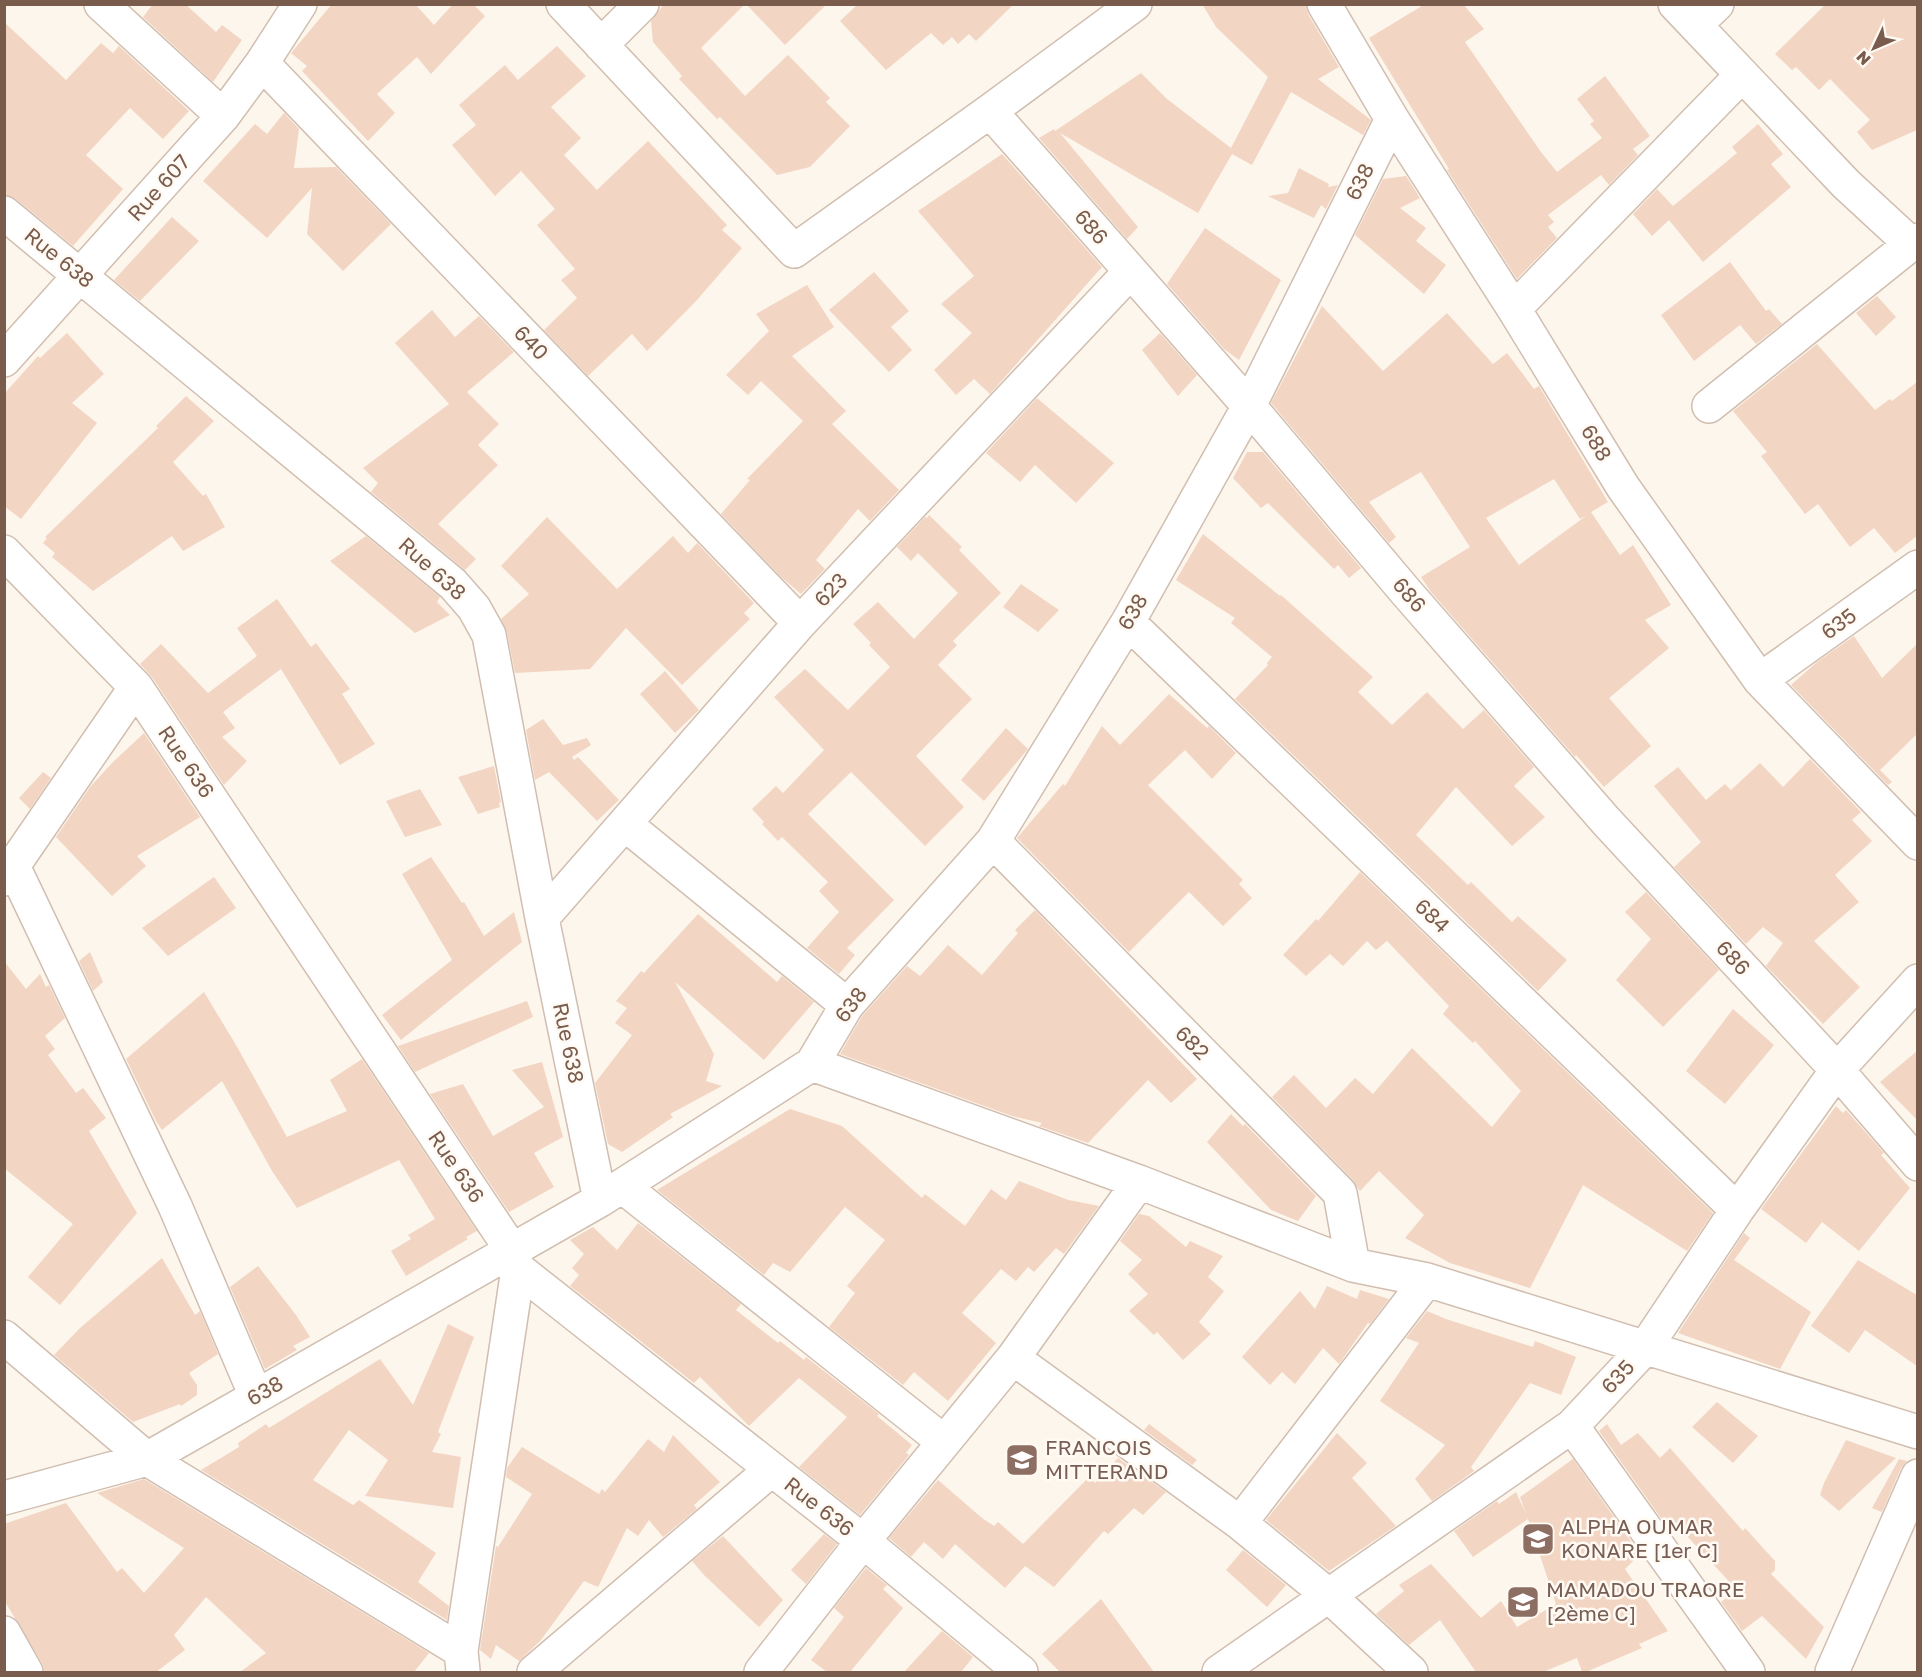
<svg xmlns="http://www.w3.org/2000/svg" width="1922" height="1677" viewBox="0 0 1922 1677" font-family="'Golos Text',sans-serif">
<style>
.building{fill:#f3d5c3;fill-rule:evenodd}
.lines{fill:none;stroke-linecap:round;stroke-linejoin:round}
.minor-casing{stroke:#d1beb0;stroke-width:36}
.minor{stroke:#fff;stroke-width:33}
.labels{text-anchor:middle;stroke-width:5;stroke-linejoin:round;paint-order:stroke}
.street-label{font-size:21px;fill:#7a5c4d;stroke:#fffaf3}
.education-label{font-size:21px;fill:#785e54;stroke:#fffaf3;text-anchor:start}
</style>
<rect width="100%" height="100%" fill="#fdf6ec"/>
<!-- building -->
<path class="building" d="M153,4H185L216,32L222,25L242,40L213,82L143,17Z
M332,4H415L434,25L453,4H473L485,16L431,74L417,57L377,94L395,113L368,141L302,71L307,66L291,53Z
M664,4H745L701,48L745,96L788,55L830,98L826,102L850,126L810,167L777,175L720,117L717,119L679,79L682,76L653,42L651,21Z
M746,4H827L785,45Z
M858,4H1014L976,41L969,34L958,44L952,37L943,45L931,33L886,70L840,21Z
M1202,4H1305L1308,14L1339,67L1318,79L1371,120L1363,135L1291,92L1252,165L1232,154L1198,213L1060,133L1138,227L1127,239L1039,138L1054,129L1055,131L1141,73L1167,99L1231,148L1268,77L1216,27Z
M1425,4H1463L1484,29L1465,42L1541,152L1557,172L1602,138L1590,124L1594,121L1577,99L1605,76L1650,136L1633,149L1638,155L1609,185L1601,175L1548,215L1554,222L1548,227L1557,238L1517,279L1447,170L1449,169L1369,38Z
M1826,4H1917V130L1872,150L1857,132L1870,120L1830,79L1819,90L1796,67L1792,70L1775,54Z
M4,22L66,80L101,43L113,53L119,46L189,111L163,139L130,108L86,155L123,189L73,246L16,199L4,195Z
M557,46L586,76L551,107L581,138L564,155L597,190L648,141L727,225L722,230L742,248L697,300L647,351L632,334L588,376L544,330L577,298L561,280L575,269L537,225L555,209L521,171L495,196L452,145L476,125L459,105L505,65L518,80Z
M284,113L299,129L294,168L336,167L391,224L343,271L307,234L312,188L267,238L203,181L255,124L267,134Z
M1758,124L1783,154L1771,164L1791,187L1703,262L1669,220L1652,236L1633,214L1657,189L1673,206L1737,153L1732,147Z
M1002,154L1102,267L990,394L974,379L956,395L934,370L972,333L941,304L974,276L918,211Z
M1299,168L1329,184L1328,187L1338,185L1326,209L1321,205L1314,218L1268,196L1288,193Z
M1406,176L1420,198L1400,208L1426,228L1416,241L1446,265L1424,294L1355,235L1383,179Z
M172,217L199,241L140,301L114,280Z
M1205,228L1281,280L1239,360L1224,349L1167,284Z
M1730,262L1766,311L1769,309L1782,324L1756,344L1740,325L1694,361L1661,315Z
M874,272L909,311L891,327L912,350L889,372L829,310Z
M807,285L834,327L792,356L846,411L832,424L899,490L870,521L858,509L816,560L825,569L801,594L781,577L721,514L750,480L747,479L803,421L761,381L748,395L726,375L769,331L756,314Z
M1877,296L1896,317L1876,336L1856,313Z
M1322,306L1383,371L1447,313L1493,364L1507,353L1534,389L1539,386L1608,502L1591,512L1620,555L1633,545L1671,605L1645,620L1669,648L1609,698L1651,746L1604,787L1576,755L1575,757L1431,592L1421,577L1470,547L1421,472L1369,502L1396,537L1389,543L1271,403ZM1554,479L1580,519L1586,516L1519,565L1486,518Z
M432,310L455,337L479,316L514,352L467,392L499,424L478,445L498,465L438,524L476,559L465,570L371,492L378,483L363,468L449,404L395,343Z
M67,333L104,374L72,403L97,423L21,519L4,506V394L38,356L40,358Z
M1160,333L1197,375L1178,396L1142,350Z
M1817,344L1875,410L1890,399L1892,401L1917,382V536L1895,553L1874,528L1850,547L1818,504L1805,514L1761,456L1767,452L1733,411Z
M186,396L214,421L173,462L203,496L206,494L225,527L183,551L172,536L93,591L52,557L55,553L43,543L47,538L45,537L158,428L156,426Z
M1037,398L1114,463L1076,503L1035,465L1020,482L986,453Z
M1247,452H1263L1361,568L1349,578L1338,565L1334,569L1268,503L1261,508L1233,478Z
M929,515L962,547L959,550L1001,593L953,641L957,645L938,665L972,699L916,756L964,807L925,846L851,772L808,814L894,900L847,948L855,955L839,974L807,948L839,912L819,891L828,882L782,837L778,841L762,824L764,822L752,809L776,786L783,793L824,750L774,697L805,669L848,710L890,667L869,645L871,643L853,624L878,602L914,639L958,593L918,553L911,561L897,547L925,517L927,518Z
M547,517L617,589L673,536L688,553L697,543L754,603L744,613L750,619L682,685L626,628L590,669L515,673L507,632L501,619L529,594L501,566Z
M1203,534L1280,596L1281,595L1373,677L1358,692L1392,725L1427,692L1463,729L1484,710L1534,767L1514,786L1545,817L1512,846L1456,787L1416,835L1468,885L1471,882L1512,922L1518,916L1567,960L1538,991L1235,699L1268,665L1267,663L1272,657L1231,623L1235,618L1176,580Z
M366,536L440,597L437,602L450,615L415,633L330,561Z
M1021,584L1059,610L1038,632L1003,607Z
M277,599L311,647L316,643L350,689L342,694L375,744L340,765L281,669L223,712L235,728L222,737L247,761L224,785L152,677L140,664L161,644L208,693L257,656L237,628Z
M1854,636L1882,678L1917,644V734L1880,770L1892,782L1888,785L1791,685L1817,662Z
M665,671L699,710L675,733L640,694Z
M1169,694L1207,728L1209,726L1236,753L1212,779L1185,750L1148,785L1243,880L1239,884L1252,898L1223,926L1189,892L1129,952L1017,838L1063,784L1065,786L1102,726L1120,745Z
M543,719L563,745L587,738L591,745L572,757L574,760L578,757L619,800L597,821L549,772L535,780L526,730Z
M1006,728L1028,749L984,801L961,780Z
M144,733L200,817L137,856L146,866L112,896L56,837L90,787L112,763Z
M1810,759L1861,812L1852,820L1872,841L1835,875L1859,902L1814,941L1860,987L1823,1024L1766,966L1783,943L1763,927L1746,944L1674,867L1701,842L1654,786L1678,767L1706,800L1725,784L1731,790L1760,763L1783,787Z
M494,766L501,802L499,803L500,807L478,814L458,777Z
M43,772L51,778L30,809L19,798Z
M420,789L442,825L405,837L386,801Z
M431,857L462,903L464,902L484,936L514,912L522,942L401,1040L382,1015L452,960L402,874Z
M1360,872L1713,1213L1687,1251L1583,1185L1530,1288L1450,1263L1405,1238L1424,1215L1379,1171L1360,1191L1353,1180L1272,1097L1294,1075L1326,1108L1355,1078L1373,1094L1412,1048L1492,1127L1521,1091L1475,1041L1473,1043L1443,1014L1449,1006L1387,941L1376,950L1367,941L1343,966L1330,954L1306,976L1283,955L1316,919L1318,921Z
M214,877L236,908L168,956L142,928Z
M1646,892L1719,970L1663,1027L1616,980L1651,939L1625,912Z
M1035,910L1197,1079L1171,1103L1148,1080L1088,1143L1039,1126L1042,1123L1012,1116L840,1054L862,1016L907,966L920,976L948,945L982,975L1018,933L1015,930Z
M698,914L777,982L782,976L814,1002L764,1060L675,982L714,1054L706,1081L722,1086L670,1114L673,1117L622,1152L608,1144L595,1083L632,1035L615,1023L627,1008L616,1001L641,971L644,973Z
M90,952L103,982L93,991L79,961Z
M4,961L26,989L40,974L46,987L49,985L65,1018L45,1036L55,1049L48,1055L76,1093L83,1088L106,1118L89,1131L137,1213L60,1305L28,1277L73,1224L4,1168Z
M204,992L236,1045L287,1137L347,1111L330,1080L362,1059L477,1231L466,1237L468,1239L406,1276L391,1251L411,1239L408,1235L435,1219L399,1160L297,1208L272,1171L222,1081L162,1130L156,1121L126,1059Z
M527,1001L533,1017L415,1072L398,1046Z
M1733,1009L1774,1045L1725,1104L1686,1071Z
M1917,1051V1120L1880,1082Z
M542,1062L563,1137L534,1153L554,1187L509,1212L430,1094L463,1084L493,1136L544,1107L512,1070Z
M1836,1106L1843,1113L1846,1110L1884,1153L1881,1155L1910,1188L1859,1251L1822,1222L1806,1243L1761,1209Z
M790,1109L842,1126L922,1198L925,1194L965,1226L991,1189L1006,1200L1019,1181L1071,1201L1069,1200L1099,1206L1064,1254L1056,1248L1034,1272L1028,1267L1016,1281L1001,1269L962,1313L996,1343L948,1401L914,1372L903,1385L829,1327L855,1293L847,1286L885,1240L845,1207L790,1272L773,1263L764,1275L657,1190Z
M1231,1114L1243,1126L1245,1124L1316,1196L1298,1221L1271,1210L1207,1142Z
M1139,1214L1149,1216L1186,1247L1190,1241L1223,1256L1208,1277L1224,1291L1199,1322L1211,1334L1183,1360L1157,1332L1154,1335L1129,1311L1148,1294L1128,1274L1142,1260L1120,1241Z
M638,1223L741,1304L736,1310L778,1343L780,1341L804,1360L806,1357L879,1414L877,1416L912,1445L906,1453L909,1455L860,1515L799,1467L847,1417L799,1378L749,1426L700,1377L694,1383L570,1286L579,1275L572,1268L584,1254L570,1240L593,1227L617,1250Z
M1744,1233L1750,1238L1734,1260L1811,1312L1780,1369L1678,1333Z
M162,1258L195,1315L200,1311L218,1354L189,1373L197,1385V1395L181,1406L180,1404L133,1422L54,1355L80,1328Z
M1858,1260L1917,1295V1366L1865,1330L1849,1353L1811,1326Z
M258,1266L296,1315L310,1337L293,1346L297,1350L265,1369L230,1287Z
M1327,1286L1357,1299L1360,1290L1389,1299L1370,1324L1368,1323L1339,1364L1323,1348L1295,1384L1282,1372L1270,1385L1242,1357L1300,1291L1315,1309Z
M1427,1311L1446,1319L1533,1347L1535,1341L1576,1357L1561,1395L1530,1383L1471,1467L1474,1471L1432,1501L1415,1479L1445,1445L1380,1401L1419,1343L1406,1338Z
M448,1324L474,1337L438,1432L441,1434L432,1452L461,1457L453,1508L365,1496L388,1460L349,1430L313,1480L353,1505L359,1500L436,1553L418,1582L449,1606L447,1620L201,1470L239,1447L238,1443L266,1424L269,1428L380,1359L413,1405Z
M1717,1402L1758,1436L1733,1463L1692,1427Z
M1149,1424L1197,1460L1192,1465L1144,1430Z
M1607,1424L1621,1445L1638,1433L1660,1458L1670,1448L1743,1531L1745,1528L1775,1561V1570L1771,1574L1824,1627L1806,1659L1762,1616L1742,1631L1721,1602L1737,1590L1674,1522L1668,1528L1599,1431Z
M1337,1433L1367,1463L1352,1478L1396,1526L1329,1571L1266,1520Z
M673,1435L720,1482L694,1505L697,1509L663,1537L649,1520L638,1536L627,1528L598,1587L584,1581L541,1640L519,1661L496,1645L491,1659L480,1650L496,1546L498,1547L532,1494L506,1477L507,1468L522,1447L599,1494L602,1489L605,1492L648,1439L664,1452Z
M1846,1440L1896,1458L1839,1511L1820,1495L1824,1483Z
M1118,1458L1166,1492L1143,1515L1134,1508L1108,1534L1104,1531L1054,1587L1025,1566L1005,1588L955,1544L943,1559L924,1542L911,1557L889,1538L938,1480L982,1518L994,1526L998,1522L1023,1544L1089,1477L1095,1483Z
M1573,1459L1640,1554L1625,1569L1668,1631L1639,1644L1642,1648L1586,1672H1582L1577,1658L1543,1672H1476L1440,1620L1409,1645L1376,1614L1404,1591L1399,1585L1431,1564L1481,1618L1501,1601L1517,1627L1556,1604L1528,1519L1473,1557L1454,1531L1497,1501L1499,1504L1516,1492L1526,1514L1520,1497Z
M1899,1459L1907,1461L1901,1468L1882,1512L1872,1508Z
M144,1479L429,1653L414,1672H240L266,1653L206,1597L174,1635L185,1650L156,1672H45L42,1663L4,1600V1524L66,1503L117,1572L122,1568L144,1593L184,1548L97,1493Z
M824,1534L837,1544L806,1584L791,1570Z
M723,1536L783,1600L759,1627L704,1575L692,1561Z
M1243,1550L1286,1585L1267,1607L1226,1570Z
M866,1568L887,1585L883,1589L903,1608L850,1672H827L811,1660L844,1617L834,1608Z
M1101,1599L1154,1672H1060L1042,1654Z
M942,1631L973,1657L961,1672H904Z"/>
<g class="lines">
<defs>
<path id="minor" d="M101,4L223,116
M563,4L794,251L990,111L1135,4
M1324,4L1392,119L1514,309L1623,487L1760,680L1918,843
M1675,4L1846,184L1911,244L1918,240
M1695,25L1717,4
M601,45L642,4
M262,63L800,623
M990,111L1249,406L1406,592L1606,821L1837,1070L1918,1164
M4,213L453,584L474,608L489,635L542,918L600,1200
M1514,309L1742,75
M4,360L223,116L262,63L300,4
M1709,406L1911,244
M4,552L136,687L511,1249L518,1269L863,1541L1021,1672
M1128,622L1737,1210
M1760,680L1918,567
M625,824L847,1005
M993,841L1340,1193L1353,1265
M14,868L175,1206L256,1396
M4,879L136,687
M542,918L800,623L1130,272
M812,1064L1139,1182L1353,1265L1427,1280L1918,1432
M622,1186L944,1442
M4,1337L147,1459L461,1651
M1013,1358L1240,1523L1328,1595L1411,1672
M1572,1426L1748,1672
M4,1498L147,1459L600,1200L812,1064L847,1005L993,841L1128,622L1249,406L1392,119
M1240,1523L1427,1280
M4,1633L26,1672
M463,1671L461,1651L518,1269
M534,1672L772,1469
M761,1672L863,1541L1013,1358L1139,1182
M1219,1672L1572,1426L1645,1348L1737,1210L1837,1070L1918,981
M1832,1672L1918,1476"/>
</defs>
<!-- minor casing -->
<use href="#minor" class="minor-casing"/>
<!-- minor -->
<use href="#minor" class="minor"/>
</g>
<!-- icons -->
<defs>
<symbol id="school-square" viewBox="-11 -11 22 22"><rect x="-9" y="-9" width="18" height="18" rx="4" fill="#8d6e63" stroke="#fffaf3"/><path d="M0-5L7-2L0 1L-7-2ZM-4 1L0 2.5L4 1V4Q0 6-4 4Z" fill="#fff"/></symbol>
</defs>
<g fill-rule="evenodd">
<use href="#school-square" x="1003" y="1441" width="38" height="38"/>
<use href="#school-square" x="1519" y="1520" width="38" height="38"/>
<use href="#school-square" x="1504" y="1583" width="38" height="38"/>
</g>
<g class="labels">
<!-- street labels -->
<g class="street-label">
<text transform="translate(1360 182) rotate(-64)" y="7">638</text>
<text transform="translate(159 188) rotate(-48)" y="7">Rue 607</text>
<text transform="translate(1091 227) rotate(49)" y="7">686</text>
<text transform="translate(59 258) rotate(39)" y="7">Rue 638</text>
<text transform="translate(531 343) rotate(46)" y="7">640</text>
<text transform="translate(1596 443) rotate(59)" y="7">688</text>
<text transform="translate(432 569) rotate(42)" y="7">Rue 638</text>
<text transform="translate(831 590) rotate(-47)" y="7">623</text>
<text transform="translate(1409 595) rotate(49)" y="7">686</text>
<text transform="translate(1133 612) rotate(-60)" y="7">638</text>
<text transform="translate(1839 624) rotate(-36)" y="7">635</text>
<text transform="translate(186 762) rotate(56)" y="7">Rue 636</text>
<text transform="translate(1432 916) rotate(44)" y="7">684</text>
<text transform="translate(1733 958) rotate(47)" y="7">686</text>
<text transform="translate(851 1005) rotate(-53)" y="7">638</text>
<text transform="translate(568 1043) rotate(78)" y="7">Rue 638</text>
<text transform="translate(1192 1043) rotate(45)" y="7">682</text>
<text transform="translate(456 1167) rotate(56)" y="7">Rue 636</text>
<text transform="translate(1618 1377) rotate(-47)" y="7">635</text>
<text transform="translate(265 1391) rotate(-30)" y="7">638</text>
<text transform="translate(819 1507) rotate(38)" y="7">Rue 636</text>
</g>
<!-- education labels -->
<g class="education-label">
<text x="1045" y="1455">FRANCOIS<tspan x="1045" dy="24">MITTERAND</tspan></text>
<text x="1561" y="1534">ALPHA OUMAR<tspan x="1561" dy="24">KONARE [1er C]</tspan></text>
<text x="1546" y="1597">MAMADOU TRAORE<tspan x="1546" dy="24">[2ème C]</tspan></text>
</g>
</g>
<!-- border -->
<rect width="1922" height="1677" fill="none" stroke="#7a5c4d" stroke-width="12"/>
<!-- north arrow -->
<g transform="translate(1874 48) rotate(226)" stroke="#fffaf3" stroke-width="4.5" paint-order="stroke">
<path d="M0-4.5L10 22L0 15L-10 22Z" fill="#7a5c4d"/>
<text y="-9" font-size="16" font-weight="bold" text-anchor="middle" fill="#7a5c4d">N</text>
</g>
</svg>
